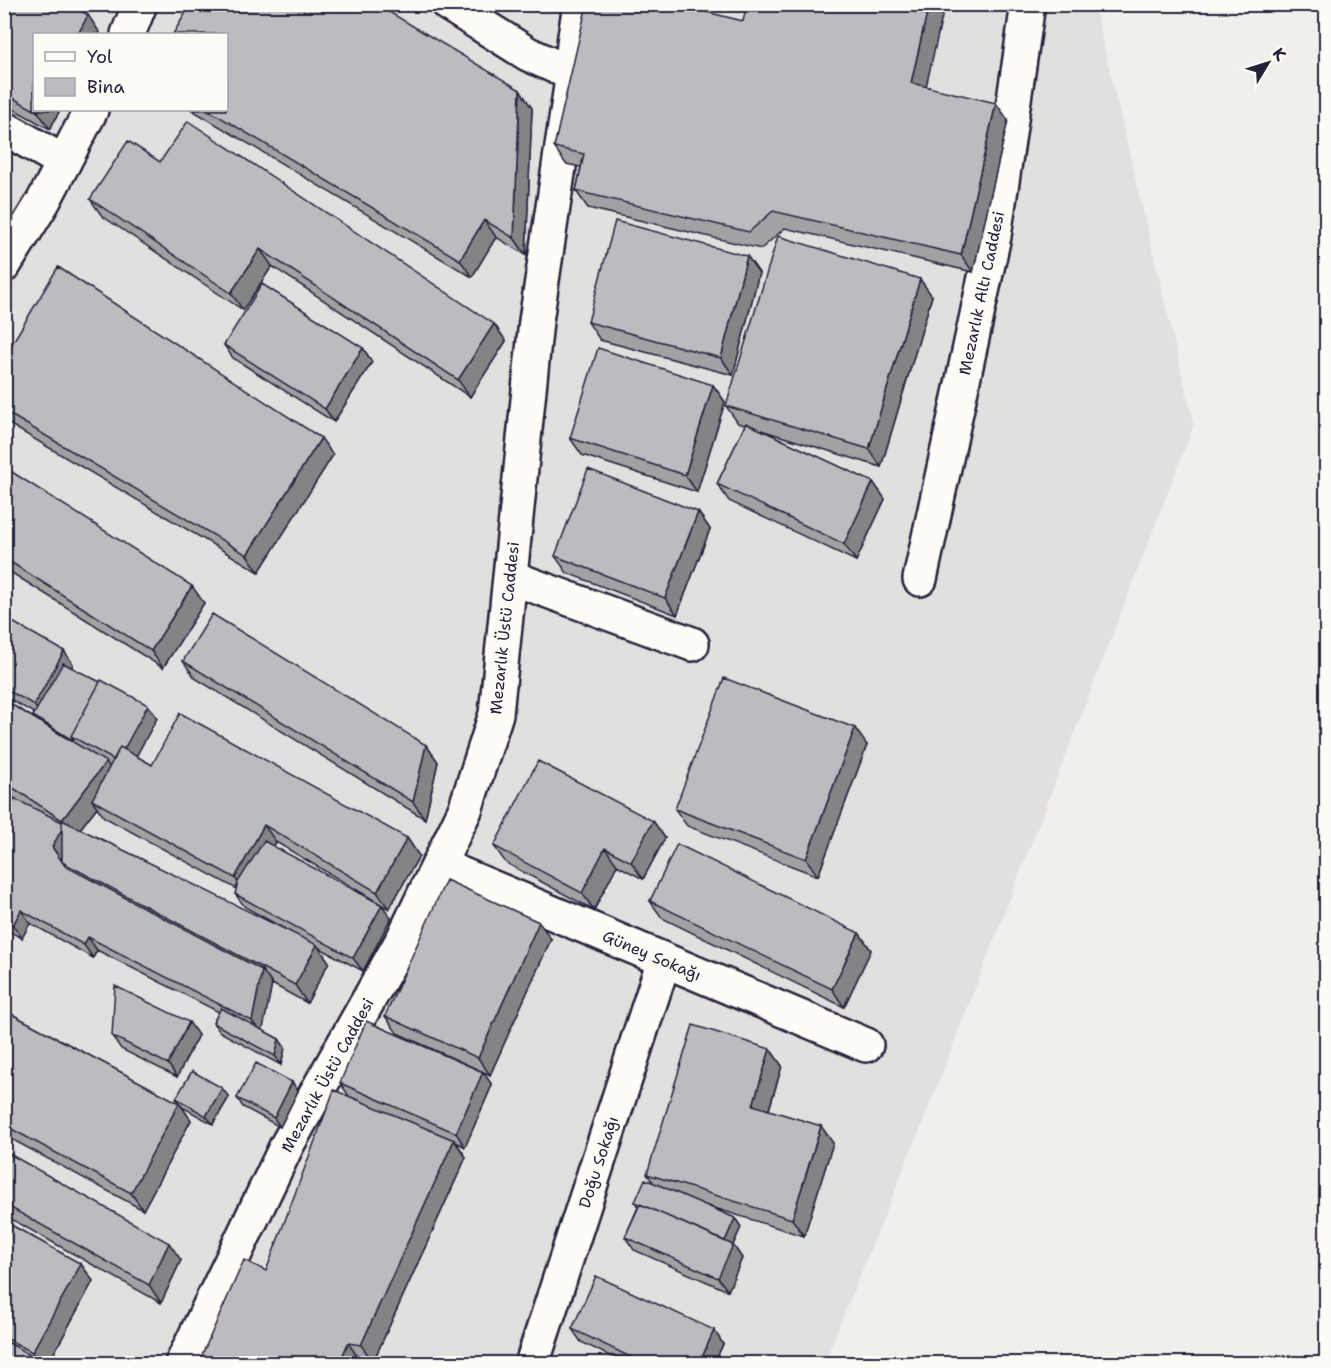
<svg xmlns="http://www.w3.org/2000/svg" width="1331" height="1368" viewBox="0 0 1331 1368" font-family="'Shantell Sans',sans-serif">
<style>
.built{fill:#e0e0df;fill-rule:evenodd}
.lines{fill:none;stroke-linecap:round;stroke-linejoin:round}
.minor-casing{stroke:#22223b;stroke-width:38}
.major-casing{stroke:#22223b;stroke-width:38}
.minor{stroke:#fdfcf7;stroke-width:33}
.major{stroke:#fdfcf7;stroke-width:33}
.wall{fill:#a2a2a5;stroke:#22223b;stroke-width:1.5;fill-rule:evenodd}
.shaded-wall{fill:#848486;stroke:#22223b;stroke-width:1.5}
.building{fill:#bcbcc0;stroke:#22223b;stroke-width:1.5}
.labels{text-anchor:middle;stroke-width:4.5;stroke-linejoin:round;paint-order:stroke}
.street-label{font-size:16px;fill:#22223b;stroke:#fdfcf7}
</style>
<rect width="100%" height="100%" fill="#f0efec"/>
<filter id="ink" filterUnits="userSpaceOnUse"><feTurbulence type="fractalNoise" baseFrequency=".0167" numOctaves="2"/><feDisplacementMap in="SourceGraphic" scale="12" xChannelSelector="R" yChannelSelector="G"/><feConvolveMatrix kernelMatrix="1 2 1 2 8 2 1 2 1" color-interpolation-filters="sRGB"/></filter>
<g filter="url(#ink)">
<!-- built -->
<path class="built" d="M5,5H1094L1194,425L929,1107L824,1363H5ZM34,34H226V110H34Z"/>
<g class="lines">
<defs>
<path id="minor" d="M448,4L528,54L572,74
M4,128L64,162
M510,577L692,644
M920,579L994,236L1028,4
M439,865L866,1045
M182,1364L287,1145L404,937L465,810L496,714L536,321L571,86L574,43L580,4
M532,1364L664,960"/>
<path id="major" d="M128,34L140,4
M4,265L43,202L91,110"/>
</defs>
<!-- minor casing -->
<use href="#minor" class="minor-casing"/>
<!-- major casing -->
<use href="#major" class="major-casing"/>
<!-- minor -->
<use href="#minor" class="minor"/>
<!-- major -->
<use href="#major" class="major"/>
</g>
<!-- wall -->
<path class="wall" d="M4,4L100,33L99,34H34V110H60L50,129L4,104Z
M926,86L1008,120L973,272L785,228L761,249L588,208L576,191L581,167L566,164L554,147Z
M532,108L526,255L496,237L472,277L192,110Z
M160,162L494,324L506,341L470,397L272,266L243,310L102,216L90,199Z
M747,256L759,273L733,375L600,340L588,322Z
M932,296L881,467L761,430L873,482L885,499L856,561L729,501L717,484L745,425L738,423L726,406Z
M224,345L363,348L372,362L334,422L233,358Z
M4,357L333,455L259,572L4,421Z
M713,385L725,402L697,492L582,455L570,438Z
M4,467L204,603L163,668L4,568Z
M698,512L710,529L677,615L567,573L555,556Z
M4,614L9,621L64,651L73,664L71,668L148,705L157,718L136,756L152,765L407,838L419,856L389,909L276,842L273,847L391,918L363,971L318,947L329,962L307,1003L272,984L262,1030L279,1039L285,1048L281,1065L220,1032L213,1023L219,1012L97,950L93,958L30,923L22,938L4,929V820L16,799L4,792V700L35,719L33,716L34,713L4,696ZM97,807L104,817L237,889L235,894L245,907L292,933L80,829Z
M183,661L426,745L438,762L425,819L195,678Z
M867,745L818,876L687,826L675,809Z
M653,821L665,838L643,879L617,865L594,910L506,863L494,846Z
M650,901L859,933L871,950L844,1007L662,918Z
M551,939L490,1075L397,1033L385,1016Z
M4,1010L179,1103L191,1120L143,1210L4,1135Z
M198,1035L177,1077L121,1049L112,1036Z
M770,1049L782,1066L769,1110L833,1143L804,1236L708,1206L735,1218L741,1227L733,1245L742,1258L728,1291L634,1250L625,1237L638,1207L635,1202L653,1182L647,1174Z
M483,1072L492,1085L465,1147L456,1142L466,1157L373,1362L360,1360L359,1364H198L266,1271L349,1096L340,1083Z
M292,1082L298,1091L280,1127L243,1107L237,1098Z
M229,1097L213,1124L182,1107L176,1098Z
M4,1151L181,1260L161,1303L4,1215Z
M4,1221L81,1264L93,1281L48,1364H4Z
M572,1329L714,1330L723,1344L714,1364H626L581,1342Z"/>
<!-- shaded-wall -->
<path class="shaded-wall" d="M929,4H945L923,100L911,83Z
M88,15L100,33L99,34H78Z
M520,90L532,108L526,255L514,238Z
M996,103L1008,120L973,272L961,255Z
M39,110H60L50,129L38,112Z
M484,220L496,237L472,277L460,260Z
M260,249L272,266L243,310L231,293Z
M747,256L759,273L733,375L721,358Z
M920,279L932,296L881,467L869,449Z
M494,324L506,341L470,397L458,380Z
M363,348L372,362L334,422L325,409Z
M713,385L725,402L697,492L685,475Z
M321,438L333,455L259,572L247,555Z
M873,482L885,499L856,561L844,544Z
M698,512L710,529L677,615L665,598Z
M192,586L204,603L163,668L151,651Z
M4,614L11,623L4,633Z
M64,651L73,664L43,718L34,705Z
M148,705L157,718L126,775L117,761Z
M855,728L867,745L818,876L806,859Z
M426,745L438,762L425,819L413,802Z
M106,762L118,779L92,800L97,807L74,837L62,820Z
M653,821L665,838L643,879L631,862Z
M64,824L62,862L52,847Z
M264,825L276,842L247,895L235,878Z
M407,838L419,856L389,909L377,892Z
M605,848L617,865L594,910L582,893Z
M382,905L391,918L363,971L353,958Z
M21,910L30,923L22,938L13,925Z
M539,922L551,939L490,1075L478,1058Z
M859,933L871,950L844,1007L832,989Z
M88,937L97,950L93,958L84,945Z
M317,945L329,962L307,1003L295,985Z
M262,970L272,984L262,1034L252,1021Z
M189,1022L198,1035L177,1077L168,1064Z
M279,1039L285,1048L281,1065L275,1056Z
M770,1049L782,1066L765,1122L753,1105Z
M483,1072L492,1085L465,1147L456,1133Z
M292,1082L298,1091L280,1127L274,1118Z
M222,1088L229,1097L213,1124L206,1116Z
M179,1103L191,1120L143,1210L131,1193Z
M821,1126L833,1143L804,1236L792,1219Z
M454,1140L466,1157L373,1362L361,1345Z
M735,1218L741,1227L733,1245L742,1258L728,1291L718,1278L725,1241Z
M169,1243L181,1260L161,1303L149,1285Z
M81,1264L93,1281L48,1364H40L32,1352Z
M714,1330L723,1344L714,1364H699Z
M348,1343L360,1360L359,1364H339Z"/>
<!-- building -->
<path class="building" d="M4,4H69L88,15L78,34H34V110H39L38,112L4,93Z
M191,4H376L520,90L514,238L484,220L460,260L208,110H226V34H173Z
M587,4H674L743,21L747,4H929L911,83L996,103L961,255L773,211L749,232L576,191L584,154L554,147Z
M188,121L494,324L458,380L260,249L231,293L90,199L128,141L160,162Z
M615,221L747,256L721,358L588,322Z
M778,236L920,279L869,449L726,406Z
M58,267L321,438L247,555L4,411V357Z
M262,284L363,348L325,409L224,345Z
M598,348L713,385L685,475L570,438Z
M746,423L873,482L844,544L717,484Z
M4,467L192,586L151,651L4,558Z
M588,469L698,512L665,598L555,556Z
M212,614L426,745L413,802L183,661Z
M9,620L64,651L34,705L4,688V629Z
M63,663L100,682L71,736L74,741L33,716Z
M724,678L855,728L806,859L675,809Z
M101,680L148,705L124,749L120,747L114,760L71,736Z
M4,700L106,762L62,820L4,782Z
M180,713L407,838L377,892L264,825L235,878L92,800L120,747L152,765Z
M538,761L653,821L631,862L605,848L582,893L494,846Z
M15,799L62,822V829L52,847L65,866L262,970L252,1021L88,937L84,945L21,910L13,925L4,921V820Z
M62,820L317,945L295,985L62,862Z
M264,841L382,905L353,958L235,894L238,882Z
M677,844L859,933L832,989L650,901Z
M446,880L539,922L478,1058L385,1016Z
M115,986L189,1022L168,1064L112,1036Z
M221,1008L279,1039L275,1056L213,1023Z
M4,1010L179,1103L131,1193L4,1125Z
M366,1021L483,1072L456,1133L340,1083Z
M693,1025L770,1049L753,1105L821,1126L792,1219L647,1174Z
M256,1063L292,1082L274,1118L237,1098Z
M192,1071L222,1088L206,1116L176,1098Z
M334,1090L454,1140L361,1345L348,1343L339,1364H198L244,1260L266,1271Z
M4,1151L169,1243L149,1285L4,1204Z
M645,1179L735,1218L725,1241L635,1202Z
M640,1204L733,1245L718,1278L625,1237Z
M4,1221L81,1264L32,1352L4,1337Z
M596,1276L714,1330L699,1364H645L572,1329Z
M4,1340L45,1364H4Z
M436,1356L463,1364H434Z"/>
</g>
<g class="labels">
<!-- street labels -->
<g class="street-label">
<text transform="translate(981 293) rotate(-78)" y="6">Mezarlık Altı Caddesi</text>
<text transform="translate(504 628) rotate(-84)" y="6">Mezarlık Üstü Caddesi</text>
<text transform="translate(652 955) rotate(23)" y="6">Güney Sokağı</text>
<text transform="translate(327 1075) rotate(-61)" y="6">Mezarlık Üstü Caddesi</text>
<text transform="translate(598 1162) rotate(-72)" y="6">Doğu Sokağı</text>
</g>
</g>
<!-- margin -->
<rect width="1331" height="1368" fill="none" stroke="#fdfcf7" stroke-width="24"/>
<rect x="12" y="12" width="1307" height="1344" fill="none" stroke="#22223b" stroke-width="2" filter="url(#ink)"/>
<!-- legend -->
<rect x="33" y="33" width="195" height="78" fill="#fdfcf7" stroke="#a5a5ac" stroke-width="1.5"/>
<rect x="45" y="52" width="30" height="9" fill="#fdfcf7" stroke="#a5a5ac" stroke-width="1.5"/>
<text x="87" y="63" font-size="18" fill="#22223b">Yol</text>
<rect x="45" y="78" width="30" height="18" fill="#bcbcc0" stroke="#a5a5ac" stroke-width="1.5"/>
<text x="87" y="93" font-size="18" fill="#22223b">Bina</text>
<!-- north arrow -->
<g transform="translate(1268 63) rotate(52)" stroke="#fdfcf7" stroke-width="4.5" paint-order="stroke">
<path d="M0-4.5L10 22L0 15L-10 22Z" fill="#22223b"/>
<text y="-9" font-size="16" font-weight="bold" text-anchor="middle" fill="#22223b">K</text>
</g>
</svg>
